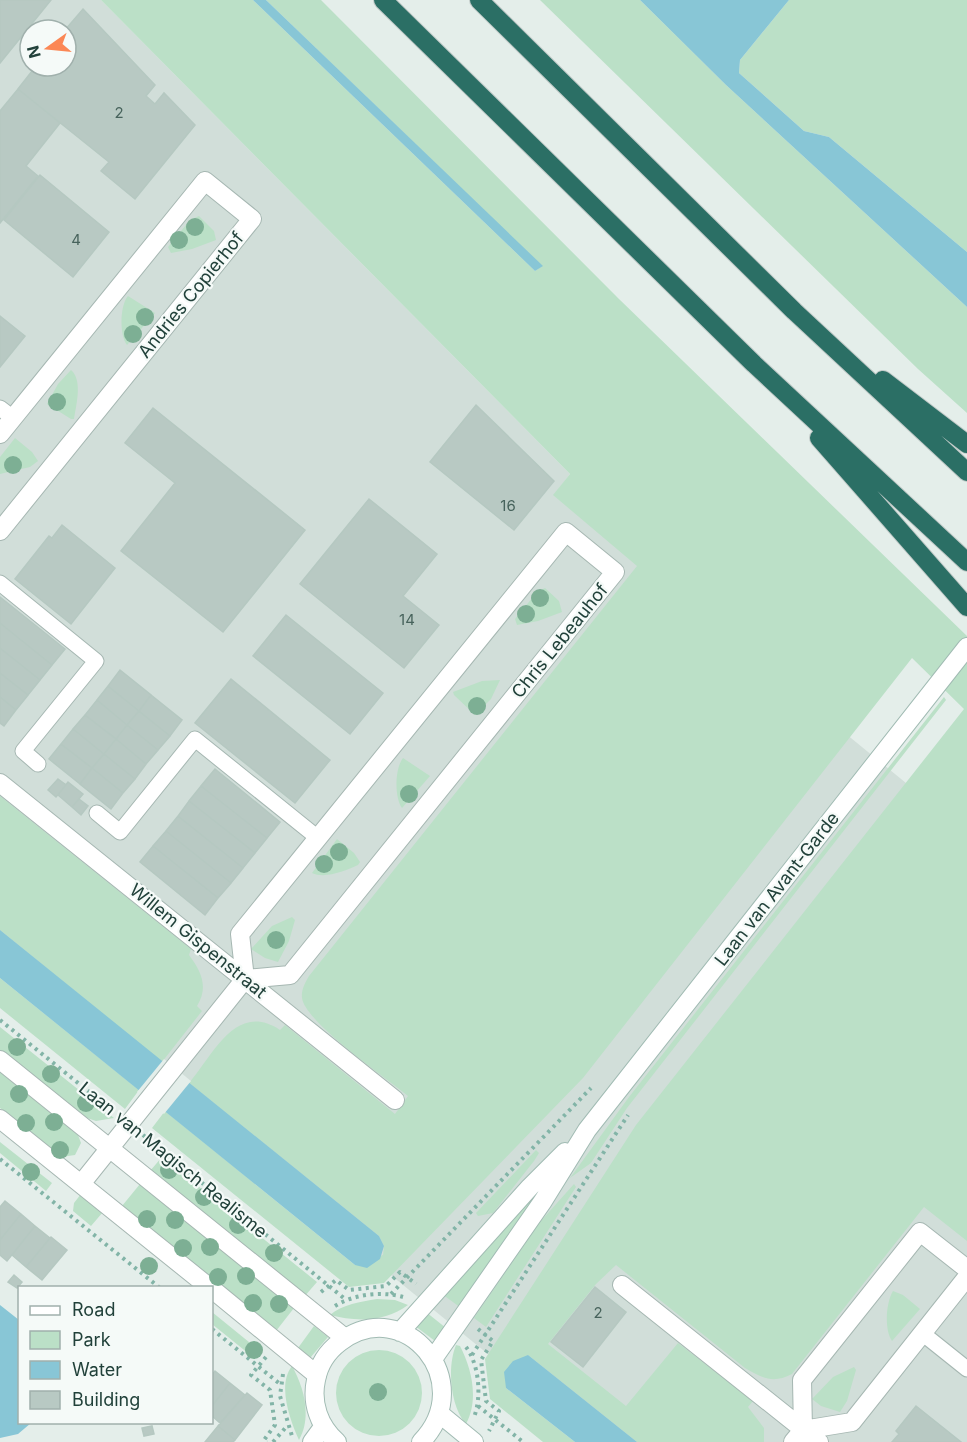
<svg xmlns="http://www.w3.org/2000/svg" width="967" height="1442" viewBox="0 0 967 1442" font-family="Inter,sans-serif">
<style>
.built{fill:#d1ded9;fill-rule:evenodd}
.green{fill:#bbe0c7}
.water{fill:#88c6d6}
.pier{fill:#e4eeea}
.building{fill:#b8c9c3;stroke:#b5c8c1;stroke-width:1.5}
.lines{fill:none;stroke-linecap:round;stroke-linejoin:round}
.lane-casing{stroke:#a6b7b2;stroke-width:17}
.street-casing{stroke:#a6b7b2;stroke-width:20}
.secondary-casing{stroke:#a1bbb3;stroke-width:20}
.highway-casing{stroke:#c1cac8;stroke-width:20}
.path{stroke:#82b4a7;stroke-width:4;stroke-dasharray:3 4.5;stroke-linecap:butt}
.lane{stroke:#fff;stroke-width:15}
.street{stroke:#fff;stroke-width:18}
.secondary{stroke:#fff;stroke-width:18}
.highway{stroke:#2b6f65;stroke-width:18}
.tree{fill:#7daf94}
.labels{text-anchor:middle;stroke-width:4.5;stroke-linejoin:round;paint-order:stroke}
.number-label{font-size:15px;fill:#47635c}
.street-label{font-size:18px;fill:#21413a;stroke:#f5faf8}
</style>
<rect width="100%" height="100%" fill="#e4eeea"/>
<!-- built -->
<path class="built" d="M0,0H101L570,474L554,495L906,783L849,1121L967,1218V1442H596L0,957ZM30,30H66V66H30Z"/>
<!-- green -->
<path class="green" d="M101,0H253L535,271L542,266L266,0H321L619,299L967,636V1241L924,1207L792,1374C773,1384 762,1378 745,1368L616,1265L596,1284L548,1344L626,1406L678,1343L753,1401L748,1407L764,1428V1442H637L528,1355L506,1388L575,1442H543L490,1399L485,1359L636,1125L964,709L912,658L583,1078L384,1283L349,1287L152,1128L165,1111L355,1265L383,1255L384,1246L379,1236L189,1083C214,1054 236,1001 280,1030L285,1025L395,1114L408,1096C386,1078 305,1022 302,998C301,990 305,983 309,976L637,566L553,495L570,474Z
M540,0H640L726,85L967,307V413L918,369Z
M789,0H967V252L829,137L804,131L739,73L740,60Z
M199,216L214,231L216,240L192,249L171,253L168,247L190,220Z
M128,296L155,313L127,345C119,335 120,305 128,296Z
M71,370C83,380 76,405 74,419H71L47,404L58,384Z
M15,438L32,452L38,461L30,467L0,474V457Z
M545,588L559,601L562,612L538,621L517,625L515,619L537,592Z
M500,680L491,699L475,715L454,695L453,692L482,681Z
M944,697L946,700L627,1108L591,1163L570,1178L629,1097Z
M403,758L430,776L402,808C394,797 395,768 403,758Z
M0,796L191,949L189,955C201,971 209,987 197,1006L202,1011L162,1062L0,930Z
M337,839L354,853L360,862L358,865C345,871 325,879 312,873Z
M292,917L295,920L289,941L278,962L265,958L251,949L272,926Z
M0,978L139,1090L125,1109L0,1008Z
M0,1027L114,1118L96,1121L81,1116L0,1050Z
M0,1072L78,1135L81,1143L75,1155L61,1157L0,1108Z
M0,1142L52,1183L46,1191L0,1153Z
M536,1150L539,1153L534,1161L493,1213L478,1216L476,1213Z
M162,1157L317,1282L304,1297L150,1171Z
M140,1184L294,1308L276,1331L122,1206Z
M574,1184L576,1187L486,1327L474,1318L540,1222Z
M536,1193L537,1196L461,1308L442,1294Z
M81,1194L103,1212L91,1226L73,1211L74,1203Z
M893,1291L903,1295L920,1309L892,1341C884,1330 886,1302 893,1291Z
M377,1299L395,1300L408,1305C386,1322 356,1322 330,1315C343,1304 360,1302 377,1299Z
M212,1312L260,1351L254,1358L212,1324Z
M426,1312L446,1328L435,1341L415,1326Z
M314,1326L328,1337L310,1358L298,1348Z
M456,1345L460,1346C472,1369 479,1400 466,1424C450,1406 447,1367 456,1345Z
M336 1393a43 43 0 1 1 86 0a43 43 0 1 1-86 0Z
M292,1366C304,1387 312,1417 299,1440C290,1420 277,1385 292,1366Z
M854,1367L856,1370L847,1401L840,1412L821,1406L812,1399L833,1377Z"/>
<!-- water -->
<path class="water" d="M253,0H266L543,266L535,271Z
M640,0H789L740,60L739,73L804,131L829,137L967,252V307L726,85Z
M0,930L379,1236L384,1246L380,1259L367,1268L355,1265L0,978Z
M0,1305L19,1320L20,1422L31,1423L18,1434L0,1438Z
M528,1355L637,1442H575L506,1388L504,1372L513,1361Z"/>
<!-- pier -->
<path class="pier" d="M164,1059L191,1081L164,1114L137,1092Z"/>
<!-- building -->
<path class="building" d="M0,0H51L0,63Z
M83,9L155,85L146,96L155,104L164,93L195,125L135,199L101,171L109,162L18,89L36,66H66L65,30Z
M18,89L60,123L26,166L38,176L0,223V111Z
M40,175L109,232L73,277L4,220Z
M0,316L25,336L0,367Z
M476,405L554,481L514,530L430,462Z
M153,408L305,530L223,632L121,551L175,483L125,443Z
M369,499L437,554L403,596L439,625L404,668L300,584Z
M62,525L115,568L71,624L15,579L49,536L52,538Z
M0,597L65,649L52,665L0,623Z
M286,615L383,693L350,734L253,656Z
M0,623L52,665L40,680L0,648Z
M0,648L40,680L28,695L0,673Z
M120,670L151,695L139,711L108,686Z
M0,673L28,695L16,710L0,697Z
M231,679L330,760L295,803L195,723Z
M108,686L139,711L127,725L97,700Z
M151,695L182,720L170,736L139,711Z
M0,697L16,710L4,726L0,723Z
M97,700L127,725L116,739L85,715Z
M139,711L170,736L158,750L127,725Z
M85,715L116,739L104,754L73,729Z
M127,725L158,750L146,764L116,739Z
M73,729L104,754L92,768L61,744Z
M116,739L146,764L135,779L104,754Z
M61,744L92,768L80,784L49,759Z
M104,754L135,779L123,793L92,768Z
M92,768L123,793L111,809L80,784Z
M215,769L280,822L267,838L201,786Z
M58,779L66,785L56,797L48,790Z
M68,782L83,794L72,807L58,795Z
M201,786L267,838L255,853L189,801Z
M79,799L88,806L81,815L72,807Z
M189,801L255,853L243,868L178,816Z
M178,816L243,868L231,883L166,831Z
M166,831L231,883L218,898L153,846Z
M153,846L218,898L205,915L140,862Z
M5,1201L21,1214L0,1240V1207Z
M21,1214L35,1226L7,1261L0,1255V1240Z
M35,1226L50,1238L26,1267L12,1255Z
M51,1237L67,1250L42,1280L26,1267Z
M14,1275L22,1282L17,1288L8,1282Z
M595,1287L626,1312L583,1367L551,1342Z
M215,1371L230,1383L212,1406V1375Z
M230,1383L245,1395L220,1423L212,1416V1406Z
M247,1393L262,1405L235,1440L218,1426Z
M916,1406L961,1442H892L899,1434L896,1431Z
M152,1426L154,1434L144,1436L142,1428Z
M218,1426L235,1440L233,1442H205Z"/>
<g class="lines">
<defs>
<path id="lane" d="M0,408L13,418
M0,583L96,661L23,751L38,764
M97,813L120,832L195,739L318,838
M922,1333L967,1369"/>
<path id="street" d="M0,434L205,181L252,219L0,531
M0,783L395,1100
M0,1060L345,1338
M0,1119L210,1288
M81,1184L245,979L240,934L566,532L615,572L290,975L245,979
M622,1285L819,1442
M212,1289L317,1375
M803,1430L802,1380L920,1232L967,1269
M793,1442L803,1430L852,1422L967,1277"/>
<path id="secondary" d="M400,1332L530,1187L565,1152
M433,1359L543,1201L587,1130L967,647
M440,1414L474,1442
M312,1442L323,1427
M337,1442C319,1426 311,1403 316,1380C319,1364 328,1351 340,1342C405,1293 479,1382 421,1442"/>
<path id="highway" d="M383,0L754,364L967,562
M479,0L794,311L967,472
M883,380L967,444
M819,438L967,607"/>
</defs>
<!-- lane casing -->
<use href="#lane" class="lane-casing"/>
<!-- street casing -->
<use href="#street" class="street-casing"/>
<!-- secondary casing -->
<use href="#secondary" class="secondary-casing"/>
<!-- highway casing -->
<use href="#highway" class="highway-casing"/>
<!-- path -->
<path class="path" d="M0,1020L114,1112
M143,1135L345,1299
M0,1159L160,1288
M321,1292L336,1280L349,1290L386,1286L400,1272L416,1284
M391,1294L591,1088
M335,1306C354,1294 382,1291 403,1297
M212,1329L280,1384
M478,1329L493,1341L481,1360L486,1401L499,1411L489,1431
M466,1347C479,1364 482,1397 474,1417
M472,1355L628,1115
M266,1357L251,1375L270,1390L275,1425L264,1440L267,1442
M283,1374L280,1396L292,1436
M478,1406L523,1442
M273,1442L287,1426"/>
<!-- lane -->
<use href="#lane" class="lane"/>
<!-- street -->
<use href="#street" class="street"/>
<!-- secondary -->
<use href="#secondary" class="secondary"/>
<!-- highway -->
<use href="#highway" class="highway"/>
</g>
<!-- trees -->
<g class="tree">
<circle cx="195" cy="227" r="9"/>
<circle cx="179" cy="240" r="9"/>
<circle cx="145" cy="317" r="9"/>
<circle cx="133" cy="334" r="9"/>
<circle cx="57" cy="402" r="9"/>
<circle cx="13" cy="465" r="9"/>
<circle cx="540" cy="598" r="9"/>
<circle cx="526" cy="614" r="9"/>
<circle cx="477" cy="706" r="9"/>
<circle cx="409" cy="794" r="9"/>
<circle cx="339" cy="852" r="9"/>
<circle cx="324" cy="864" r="9"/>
<circle cx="276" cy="940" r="9"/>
<circle cx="17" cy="1047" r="9"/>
<circle cx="51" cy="1074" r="9"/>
<circle cx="19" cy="1094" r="9"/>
<circle cx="86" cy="1103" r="9"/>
<circle cx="54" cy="1122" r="9"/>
<circle cx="26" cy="1123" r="9"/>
<circle cx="60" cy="1150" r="9"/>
<circle cx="169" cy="1170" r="9"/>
<circle cx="31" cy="1172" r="9"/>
<circle cx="204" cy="1197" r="9"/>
<circle cx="147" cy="1219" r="9"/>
<circle cx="175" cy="1220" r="9"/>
<circle cx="238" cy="1225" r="9"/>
<circle cx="210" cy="1247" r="9"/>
<circle cx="183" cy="1248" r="9"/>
<circle cx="274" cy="1253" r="9"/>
<circle cx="149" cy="1266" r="9"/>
<circle cx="246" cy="1276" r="9"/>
<circle cx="218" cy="1277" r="9"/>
<circle cx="253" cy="1303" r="9"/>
<circle cx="279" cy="1304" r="9"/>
<circle cx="254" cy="1350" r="9"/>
<circle cx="378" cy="1392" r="9"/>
</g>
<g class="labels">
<!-- number labels -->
<g class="number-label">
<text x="119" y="118">2</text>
<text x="76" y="245">4</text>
<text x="508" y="511">16</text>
<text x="407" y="625">14</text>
<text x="598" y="1318">2</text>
</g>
<!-- street labels -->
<g class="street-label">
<text transform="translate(191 295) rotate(-51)" y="6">Andries Copierhof</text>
<text transform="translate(560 641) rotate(-51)" y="6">Chris Lebeauhof</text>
<text transform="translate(777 889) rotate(-52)" y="6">Laan van Avant-Garde</text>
<text transform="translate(198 941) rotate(39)" y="6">Willem Gispenstraat</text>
<text transform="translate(173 1160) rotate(39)" y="6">Laan van Magisch Realisme</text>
</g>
</g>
<!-- legend -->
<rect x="18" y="1286" width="195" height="138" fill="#f5faf8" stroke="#a0b0ac" stroke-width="1.5"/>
<rect x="30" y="1306" width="30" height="9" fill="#ffffff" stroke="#a0b0ac" stroke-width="1.5"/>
<text x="72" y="1316" font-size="18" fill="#21413a">Road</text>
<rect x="30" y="1331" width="30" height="18" fill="#bbe0c7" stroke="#a0b0ac" stroke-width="1.5"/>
<text x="72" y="1346" font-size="18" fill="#21413a">Park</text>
<rect x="30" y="1361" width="30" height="18" fill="#88c6d6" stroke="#a0b0ac" stroke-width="1.5"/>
<text x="72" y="1376" font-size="18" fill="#21413a">Water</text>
<rect x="30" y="1391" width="30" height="18" fill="#b8c9c3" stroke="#a0b0ac" stroke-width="1.5"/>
<text x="72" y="1406" font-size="18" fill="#21413a">Building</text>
<!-- north arrow -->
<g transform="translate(48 48) rotate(255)"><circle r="28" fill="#f5faf8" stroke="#a0b0ac" stroke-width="1.5"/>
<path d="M0-4.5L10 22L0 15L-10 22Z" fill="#fb8755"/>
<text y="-9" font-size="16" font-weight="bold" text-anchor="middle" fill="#21413a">N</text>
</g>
</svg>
